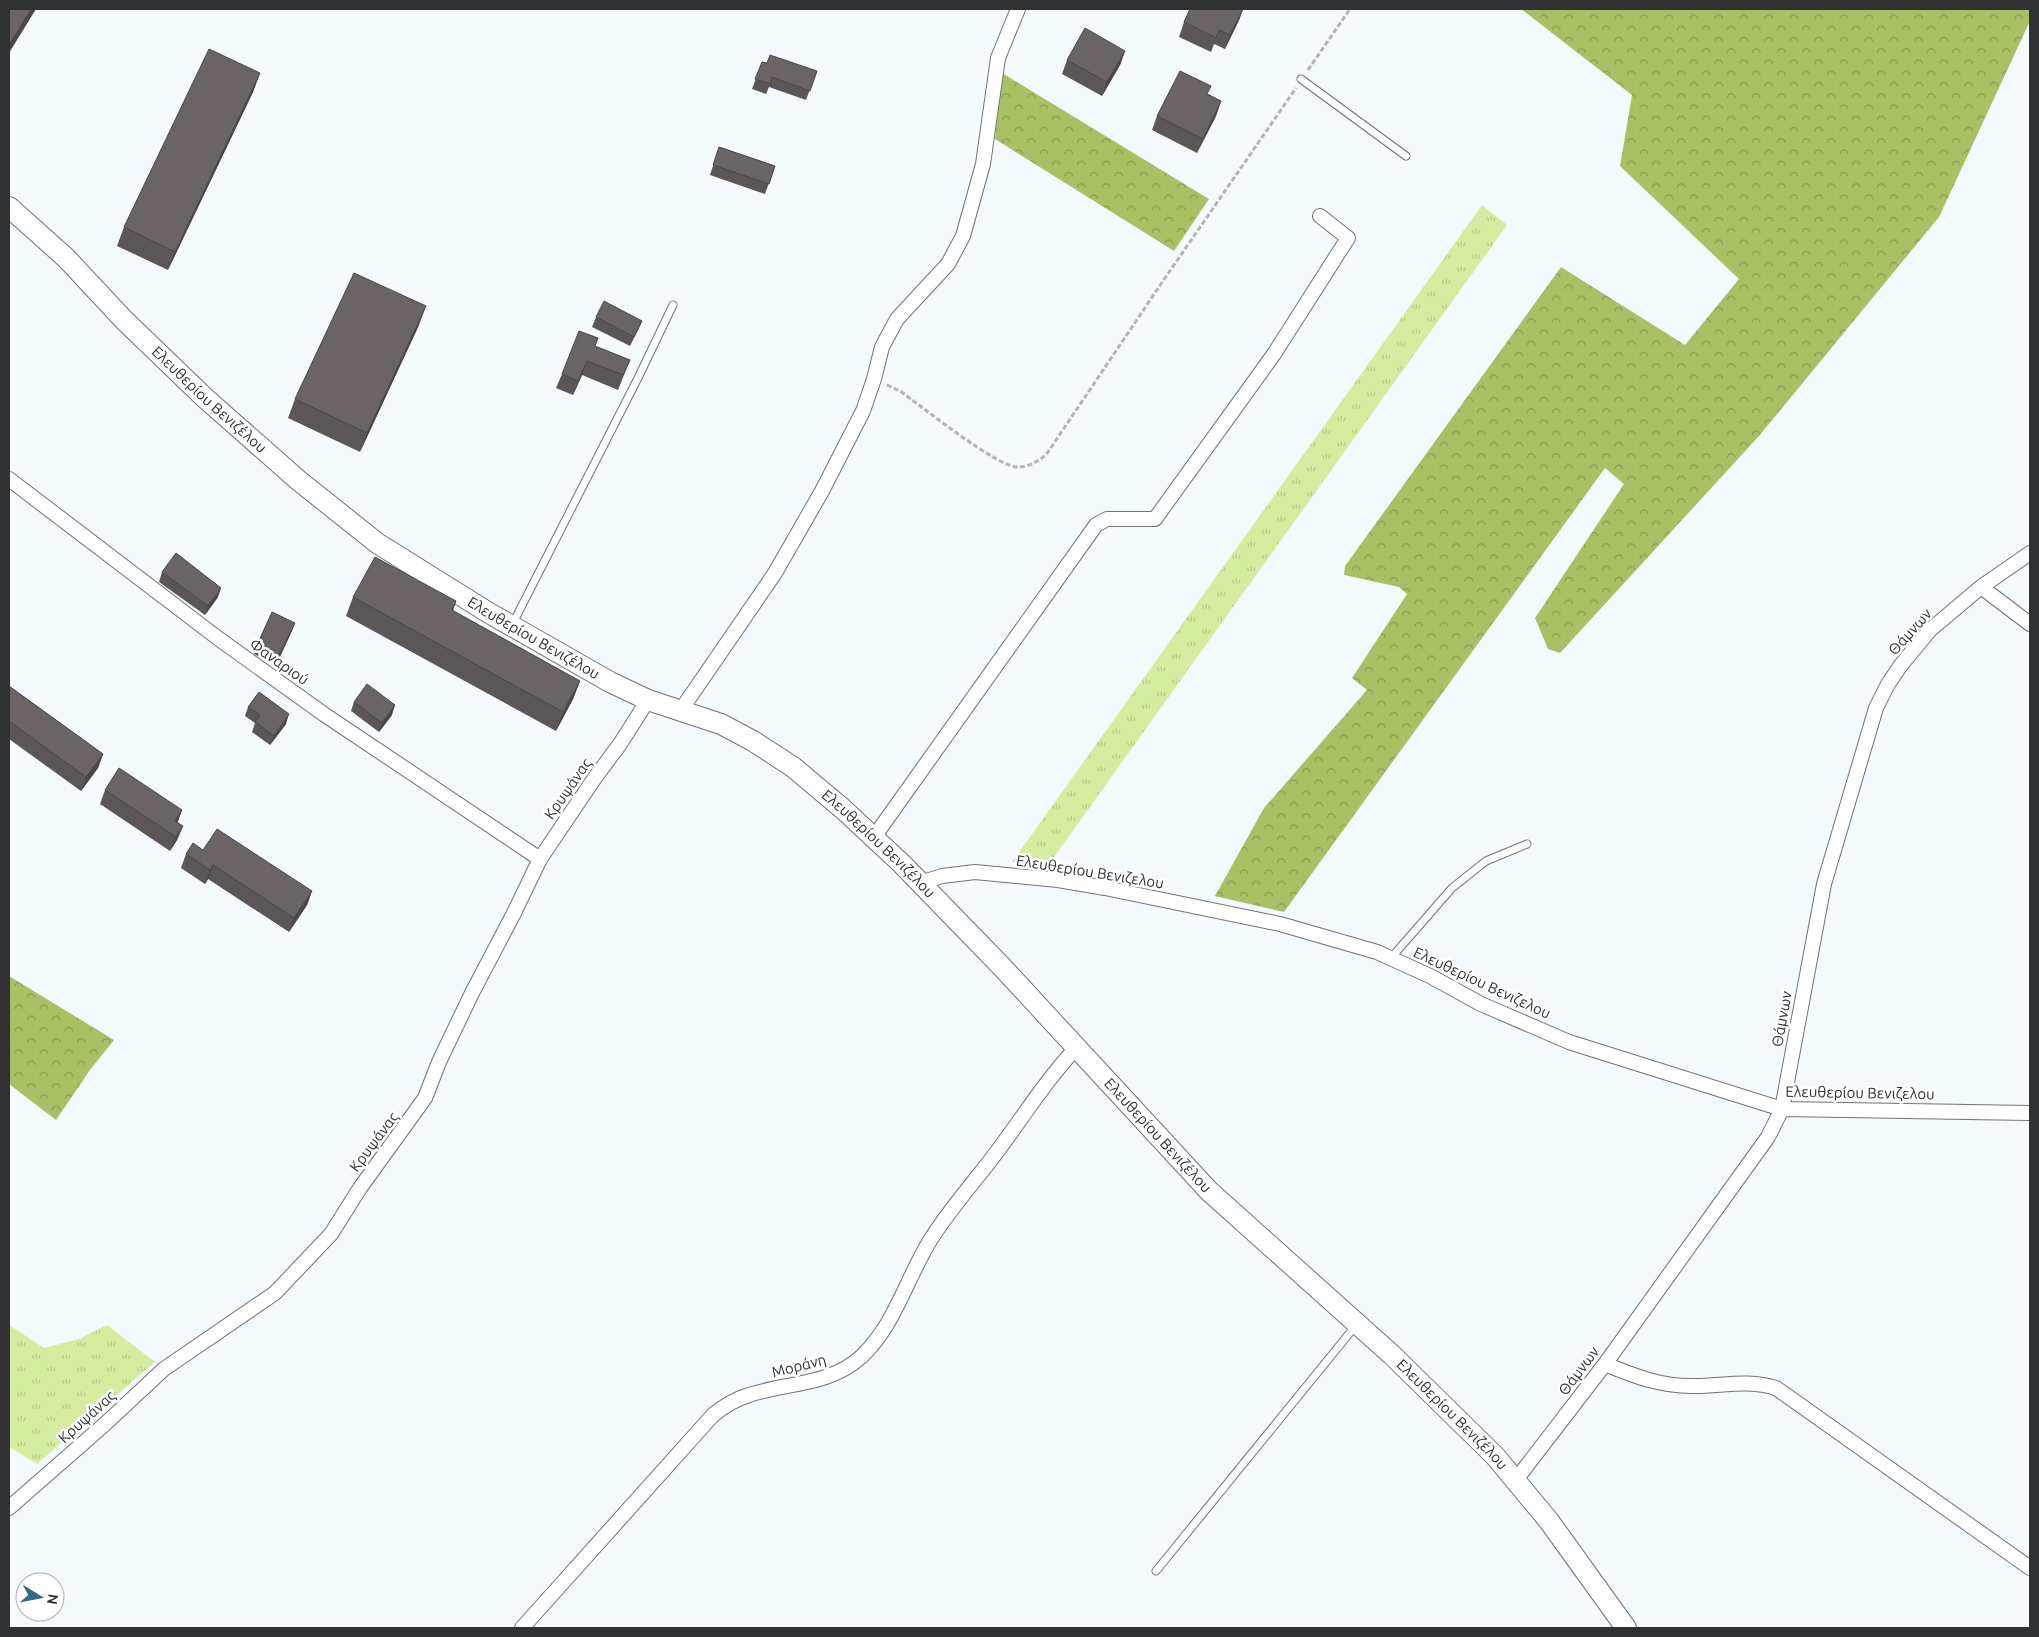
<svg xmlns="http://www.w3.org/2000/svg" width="2039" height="1637" viewBox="0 0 2039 1637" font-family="Ubuntu,sans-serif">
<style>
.grass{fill:url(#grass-tufts)}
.forest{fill:url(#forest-crowns)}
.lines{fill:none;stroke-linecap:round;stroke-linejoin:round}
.lane-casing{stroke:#6e7378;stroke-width:9}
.street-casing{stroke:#6e7378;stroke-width:16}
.secondary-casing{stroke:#6e7378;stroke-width:22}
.path{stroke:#b2b6b9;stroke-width:3;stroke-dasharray:5 2.5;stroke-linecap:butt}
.lane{stroke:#fff;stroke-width:7}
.street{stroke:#fff;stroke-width:14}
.secondary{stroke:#fff;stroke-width:20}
.wall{fill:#5c5658}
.shaded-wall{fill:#4b4647}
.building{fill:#6b6466;stroke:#4b4647}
.labels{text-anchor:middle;stroke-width:5;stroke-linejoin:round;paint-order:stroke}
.street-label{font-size:15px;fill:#2f3133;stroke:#fff}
</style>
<defs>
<pattern id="grass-tufts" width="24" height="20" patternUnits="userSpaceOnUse" patternTransform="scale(1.25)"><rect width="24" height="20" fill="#d6ec9f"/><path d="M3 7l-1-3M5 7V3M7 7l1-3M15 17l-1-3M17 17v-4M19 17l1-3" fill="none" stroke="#b8cb89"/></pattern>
<pattern id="forest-crowns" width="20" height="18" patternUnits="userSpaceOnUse" patternTransform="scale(1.25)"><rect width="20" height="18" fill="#a9c065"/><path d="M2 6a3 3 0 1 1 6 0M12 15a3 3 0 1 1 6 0" fill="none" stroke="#8a9d54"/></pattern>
</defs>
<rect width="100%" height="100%" fill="#f5fafe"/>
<!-- grass -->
<path class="grass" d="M1482,205L1507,225L1049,864L1012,862Z
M9,1325L44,1348L79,1339L107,1325L155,1362L37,1464L9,1447Z"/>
<!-- forest -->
<path class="forest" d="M1521,9H2028L2030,11V21L1939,217L1759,436L1560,653L1548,649L1535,618L1624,484L1605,468L1284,912L1215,896L1264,808L1367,690L1352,678L1407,594L1399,587L1344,575L1345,566L1561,267L1685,345L1739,279L1620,166L1632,95Z
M1002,73L1209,199L1174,251L995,139Z
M9,976L114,1040L90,1070L56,1120L9,1084Z"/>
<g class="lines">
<defs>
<path id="lane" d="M1301,79L1406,156
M512,625L638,378L673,305
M1391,958L1452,888L1486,861L1527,844
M1156,1571L1357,1324"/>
<path id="street" d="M9,479L219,639L325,715L540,859
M1981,587L2030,624
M681,710L775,573L822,491L863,411L874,379L882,347L897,319L948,264L963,236L983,164L998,58L1018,9
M874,837L1096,525L1107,519H1155L1274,354L1348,238L1320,216
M920,883L942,876L975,872L1058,880L1105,888L1280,924L1377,952L1430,976L1481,1004L1569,1042L1782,1109L2030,1113
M1605,1364C1634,1376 1662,1387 1695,1386C1722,1386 1749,1379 1776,1388L2030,1568
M1515,1481L1605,1364L1768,1137L1782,1109L1824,884L1876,708L1888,684L1901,665L1930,630L1981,587L2030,553
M9,1508L105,1424L164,1369L275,1293L331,1234L360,1188L425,1098L439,1062L472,993L514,913L540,859L594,779L620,744L648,700
M522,1628L713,1415C724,1406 736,1399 749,1395C788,1382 830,1386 862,1356C895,1325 907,1277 931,1239C951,1207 977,1179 999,1149C1025,1114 1047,1079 1077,1047"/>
<g id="secondary">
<path id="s1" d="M9,207L66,258L124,320L205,398L298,480L377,543L489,613L610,682L648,700L721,724L753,741L793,767L843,809L902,864L1003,968L1209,1191L1392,1355L1495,1456L1549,1521L1626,1628"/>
</g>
</defs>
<!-- lane casing -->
<use href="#lane" class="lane-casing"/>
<!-- street casing -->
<use href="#street" class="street-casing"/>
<!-- secondary casing -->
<use href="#secondary" class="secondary-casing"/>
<!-- path -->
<path class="path" d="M1308,70L1350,9
M887,385L900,391C920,405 998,468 1018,467C1029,467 1038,461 1046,455L1165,278L1296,88"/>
<!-- lane -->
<use href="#lane" class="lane"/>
<!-- street -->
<use href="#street" class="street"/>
<!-- secondary -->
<use href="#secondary" class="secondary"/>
</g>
<!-- wall -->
<path class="wall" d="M1240,18L1225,49L1214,44L1211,52L1179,37L1184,22Z
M1125,51L1120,65L1102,96L1062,74L1067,60Z
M762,62L767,63L817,71L806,100L769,87L766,94L752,89Z
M260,73L253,92L168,270L117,246L124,227Z
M1208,94L1221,101L1216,116L1197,153L1152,130L1157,116Z
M719,147L775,166L765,194L710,175Z
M596,317L642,321L638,330L630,346L592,327Z
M419,325L360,452L288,418L295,399Z
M595,346L630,360L618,390L582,375L573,395L556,388L562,374Z
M162,572L218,597L205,615L159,582Z
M353,597L456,601L453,611L580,681L573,699L556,731L346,616Z
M295,623L291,633L276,665L254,654L257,645Z
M9,686L103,754L98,768L81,791L9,739Z
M354,702L392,715L379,732L351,711Z
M248,707L286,724L270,745L252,732L255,723L245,716Z
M105,790L182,810L177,823L183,826L177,840L170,851L100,804Z
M203,850L312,891L307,905L289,932L208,879L205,884L181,868L186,854Z"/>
<!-- shaded-wall -->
<path class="shaded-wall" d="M31,9H36L9,53V45Z
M1243,9L1240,18L1225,49L1230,35Z
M1125,51L1120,65L1102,96L1107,82Z
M260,73L253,92L168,270L175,252Z
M1221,101L1216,116L1197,153L1203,139Z
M426,306L419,325L360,452L367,433Z
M587,361L582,375L573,395L578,381Z
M221,588L218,597L205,615L208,606Z
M295,623L291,633L276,665L279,655Z
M580,681L573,699L556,731L563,712Z
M395,705L392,715L379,732L382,723Z
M289,714L286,724L270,745L274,736Z
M103,754L98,768L81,791L86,777Z
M182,810L177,824L175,821Z
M183,826L177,840L170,851L176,837Z
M213,865L208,879L205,884L210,870Z
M312,891L307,905L289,932L294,918Z"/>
<!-- building -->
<path class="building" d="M9,9H31L9,45Z
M1190,9H1243L1230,35L1219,30L1216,38L1184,22Z
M1085,28L1125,51L1107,82L1067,60Z
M209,49L260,73L175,252L124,227Z
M770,55L817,71L810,91L772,77L770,84L755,79L762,62L767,63Z
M1180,71L1211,86L1207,94L1221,101L1203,139L1157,116Z
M719,147L775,166L769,184L713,165Z
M354,273L426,306L367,433L295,399Z
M604,301L642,321L634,337L596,317Z
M579,331L598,338L595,346L630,360L623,375L587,361L578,381L562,374Z
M176,553L221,588L208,606L162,572Z
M375,557L456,601L452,610L580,681L563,712L353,597Z
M272,612L295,623L279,655L257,645Z
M367,684L395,705L382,723L354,702Z
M9,686L103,754L86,777L9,721Z
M259,692L289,714L274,736L255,722L260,715L248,707Z
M119,768L182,810L175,821L183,826L176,837L105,790Z
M217,829L312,891L294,918L213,865L210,870L186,854L193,843L203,850Z"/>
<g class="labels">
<!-- street labels -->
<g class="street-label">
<text dy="5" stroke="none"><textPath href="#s1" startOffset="278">Ελευθερίου Βενιζέλου</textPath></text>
<text transform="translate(1910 632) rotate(-48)" y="5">Θάμνων</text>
<text dy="5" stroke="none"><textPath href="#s1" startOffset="682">Ελευθερίου Βενιζέλου</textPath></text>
<text transform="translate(279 662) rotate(35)" y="5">Φαναριού</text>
<text transform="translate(568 789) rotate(-55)" y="5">Κρυψάνας</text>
<text dy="5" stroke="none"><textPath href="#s1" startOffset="1088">Ελευθερίου Βενιζέλου</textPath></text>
<text transform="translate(1090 872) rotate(9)" y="5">Ελευθερίου Βενιζελου</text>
<text transform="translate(1482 983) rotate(25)" y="5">Ελευθερίου Βενιζελου</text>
<text transform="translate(1782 1019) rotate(-80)" y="5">Θάμνων</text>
<text transform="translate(1860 1093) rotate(1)" y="5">Ελευθερίου Βενιζελου</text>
<text dy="5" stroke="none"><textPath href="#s1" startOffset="1492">Ελευθερίου Βενιζέλου</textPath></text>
<text transform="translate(374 1142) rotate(-53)" y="5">Κρυψάνας</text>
<text transform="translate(799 1366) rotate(-14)" y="5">Μοράνη</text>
<text transform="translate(1579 1371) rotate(-53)" y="5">Θάμνων</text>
<text dy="5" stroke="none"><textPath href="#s1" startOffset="1898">Ελευθερίου Βενιζέλου</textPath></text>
<text transform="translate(87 1417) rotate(-42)" y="5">Κρυψάνας</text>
</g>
</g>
<!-- border -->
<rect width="2039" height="1637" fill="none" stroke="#2f3133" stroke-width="20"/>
<!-- north arrow -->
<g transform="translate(40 1597) rotate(100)"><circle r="24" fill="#ffffff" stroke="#acadad"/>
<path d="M0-4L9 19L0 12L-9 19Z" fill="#346885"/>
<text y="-8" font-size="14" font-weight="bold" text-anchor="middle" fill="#2f3133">N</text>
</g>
</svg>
